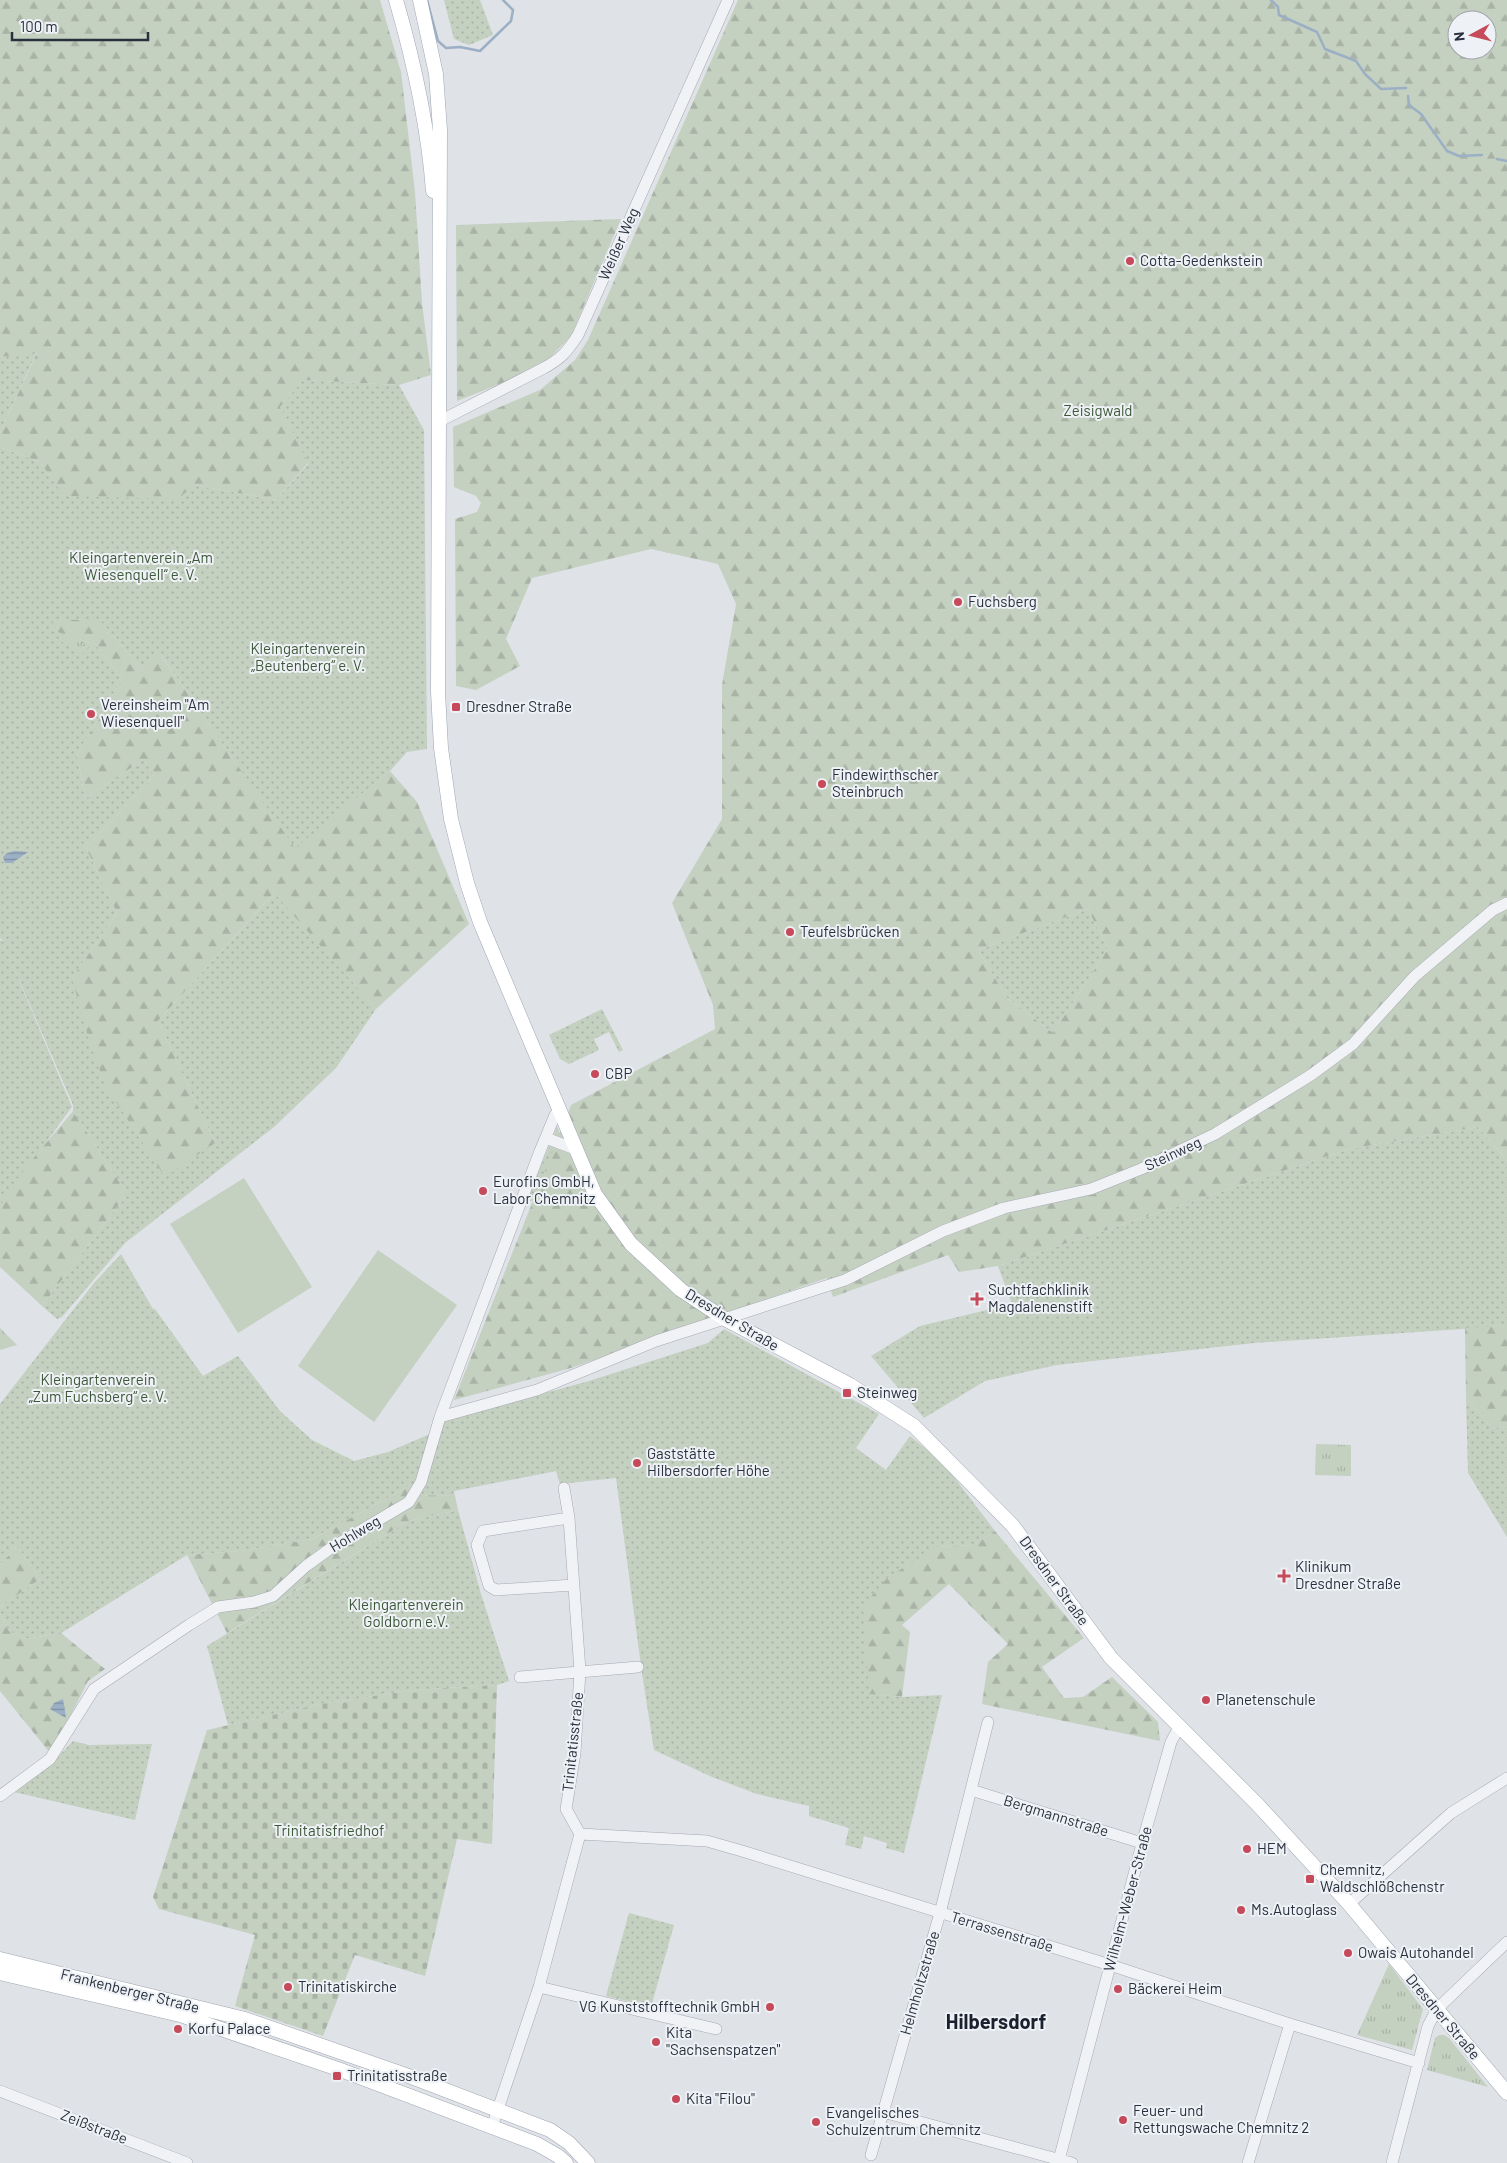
<svg xmlns="http://www.w3.org/2000/svg" width="1507" height="2163" viewBox="0 0 1507 2163" font-family="Barlow,sans-serif">
<style>
.grass{fill:url(#grass-dots)}
.forest{fill:url(#forest-firs);fill-rule:evenodd}
.cemetery{fill:url(#cemetery-stones)}
.park{fill:url(#park-tufts)}
.pitch{fill:#c4d0c0}
.water{fill:url(#water-rules)}
.lines{fill:none;stroke-linecap:round;stroke-linejoin:round}
.stream{stroke:#9bafc5;stroke-width:2.5}
.minor-casing{stroke:#a5a9b1;stroke-width:12}
.major-casing{stroke:#9fa6b2;stroke-width:15}
.minor{stroke:#f1f2f6;stroke-width:11}
.major{stroke:#fff;stroke-width:14}
.poi-dot{fill:#c64a5a;stroke:#eef1f5;stroke-width:2}
.labels{text-anchor:middle;stroke-width:4;stroke-linejoin:round;paint-order:stroke}
.street-label{font-size:15px;fill:#29303d;stroke:#eef1f5}
.poi-label{font-size:15px;fill:#29303d;stroke:#eef1f5;text-anchor:start}
.park-label{font-size:15px;fill:#3c5837;stroke:#eef1f5}
.district-label{font-size:20px;font-weight:bold;fill:#1b212e;stroke:#eef1f5}
</style>
<defs>
<pattern id="grass-dots" width="8" height="8" patternUnits="userSpaceOnUse" patternTransform="scale(1.25)"><rect width="8" height="8" fill="#c4d0c0"/><path d="M2 2h.1M6 6h.1" fill="none" stroke="#a8b3a6" stroke-width="1.8" stroke-linecap="round"/></pattern>
<pattern id="forest-firs" width="22" height="20" patternUnits="userSpaceOnUse" patternTransform="scale(1.25)"><rect width="22" height="20" fill="#c4d0c0"/><path d="M5 1l3.5 6h-7zM16 11l3.5 6h-7z" fill="#a8b3a6"/></pattern>
<pattern id="cemetery-stones" width="16" height="16" patternUnits="userSpaceOnUse" patternTransform="scale(1.25)"><rect width="16" height="16" fill="#c4d0c0"/><path d="M2 7V4a2 2 0 0 1 4 0v3zM10 15v-3a2 2 0 0 1 4 0v3z" fill="#a8b3a6"/></pattern>
<pattern id="park-tufts" width="24" height="20" patternUnits="userSpaceOnUse" patternTransform="scale(1.25)"><rect width="24" height="20" fill="#c4d0c0"/><path d="M3 7l-1-3M5 7V3M7 7l1-3M15 17l-1-3M17 17v-4M19 17l1-3" fill="none" stroke="#a8b3a6"/></pattern>
<pattern id="water-rules" width="6" height="5" patternUnits="userSpaceOnUse" patternTransform="scale(1.25)"><rect width="6" height="5" fill="#9bafc5"/><path d="M0 2.5h6" fill="none" stroke="#7e8fa1"/></pattern>
</defs>
<rect width="100%" height="100%" fill="#dfe2e7"/>
<!-- grass -->
<path class="grass" d="M444,0H480L493,35L469,45L454,39Z
M37,352L0,432V357Z
M303,380L399,385L424,430L427,749L407,752L390,771L295,849L161,655L143,670L100,621L50,629L96,645L122,679L77,754L85,799L144,759L154,776L86,848L117,913L72,978L215,1143L158,1021L275,892L376,1009L336,1068L274,1127L125,1243L62,1317L57,1319L42,1306L127,1194L73,1111V1105L8,954L72,1107L11,1190L0,1209V940L4,942L0,938V447L40,462L65,496L194,485L276,500L308,464L280,407Z
M1088,909L1108,949L1053,1033L1007,998L978,950Z
M602,1009L623,1050L619,1052L609,1032L594,1039L599,1050L569,1064L560,1059L549,1035Z
M557,1127L589,1199L526,1201Z
M1478,1127L1507,1161V1326L1254,1343L1057,1365L985,1381L924,1418L871,1356L920,1326L1012,1304L998,1266L1349,1149Z
M121,1254L153,1309H155L203,1376L238,1356L280,1411L312,1440L354,1461L388,1452L430,1434L417,1482L312,1539L240,1551L187,1555L61,1633L25,1639L9,1631L0,1613V1607L40,1579L17,1546L0,1565V1404L94,1283Z
M724,1329L879,1414L856,1448L886,1470L910,1436L944,1464L995,1531L974,1545L936,1547L870,1694L902,1697L942,1695L904,1853L886,1848L887,1843L864,1836L861,1849L845,1845L849,1828L809,1816V1806L757,1794L712,1777L654,1750L642,1673L616,1478L560,1484L556,1471L454,1491L453,1496L421,1495L442,1421L589,1381L708,1343Z
M1466,1397L1491,1427L1507,1428V1537L1468,1473Z
M458,1510L481,1594L509,1681L497,1685L413,1690L321,1704L228,1725L207,1646L408,1521Z
M73,1741L89,1745L152,1744L135,1820L14,1792L47,1768Z
M629,1913L674,1925L651,2007L606,1996Z"/>
<!-- forest -->
<path class="forest" d="M0,0H380L401,72L415,192L422,303L431,375L399,385L303,380L280,407L308,463L276,500L194,485L178,499L64,496L40,462L0,447V432L37,353L0,357Z
M738,0H1507V1161L1478,1127L1349,1149L998,1266L959,1272L948,1255L833,1297L827,1278L571,1368L454,1400L571,1105L715,1029L713,1005L672,903L722,819V685L736,604L718,564L651,549L532,578L506,639L520,666L476,690L456,686L455,519L477,512L481,503L476,496L454,487L453,427L540,390L575,360L588,340ZM1457,20H1487V50H1457ZM1088,909L1108,949L1053,1033L1007,998L978,950Z
M621,219L571,336L540,368L457,401L456,225Z
M55,619L100,621L143,670L160,654L295,848L390,771L417,802L469,924L376,1009L274,893L158,1021L215,1143L165,1177L105,1085L89,1040L72,978L117,913L86,848L154,776L144,759L85,799L77,754L122,679L96,645L49,629Z
M73,1111L127,1194L42,1306L0,1267C0,1253 0,1221 0,1209C5,1188 57,1131 73,1111Z
M1507,1326V1428L1491,1427L1466,1397L1465,1328Z
M417,1482L421,1495L453,1496L454,1491L458,1510L408,1521L227,1633L187,1555L240,1551L312,1539Z
M995,1531L1084,1638L1042,1667L1064,1698L1083,1697L1112,1677L1158,1722L1160,1741L982,1704L988,1662L1008,1644L949,1584L902,1625L910,1632L902,1697L869,1694L863,1606L887,1578L936,1547L974,1545Z
M17,1546L40,1579L0,1607V1565Z
M0,1613L9,1631L25,1639L61,1633L105,1669L88,1681L51,1754L0,1691Z"/>
<!-- cemetery -->
<path class="cemetery" d="M497,1685L492,1844L457,1839L425,1976L355,1955L323,2036L235,2006L255,1935L159,1909L153,1897L207,1730L321,1704L413,1690Z"/>
<!-- park -->
<path class="park" d="M67,636L89,646L81,656L62,642Z
M0,1328L17,1345L0,1350Z
M1316,1444L1351,1445V1476L1315,1475Z
M1389,1964L1423,2009L1412,2050L1357,2035Z
M1439,2035H1444L1449,2038L1488,2087L1427,2070L1435,2038Z"/>
<!-- pitch -->
<path class="pitch" d="M244,1178L312,1287L238,1333L170,1224Z
M378,1250L457,1305L374,1422L298,1366Z"/>
<!-- water -->
<path class="water" d="M15,851L28,852L12,863H5L3,857L7,853Z
M63,1699L66,1718L50,1709L54,1703Z"/>
<g class="lines">
<!-- stream -->
<path class="stream" d="M427,0L438,41L446,48L460,47L480,51L511,21L513,10L503,0
M1271,0L1278,7L1279,15L1317,32L1325,49L1356,61L1365,74L1381,89L1406,88
M1408,96L1409,105L1421,114L1447,151L1459,156L1482,155
M1497,159L1507,161"/>
<defs>
<path id="minor" d="M438,422L542,369C561,359 567,352 578,335L728,0
M546,1138L575,1149
M440,1417L537,1390L656,1341L845,1280L943,1231L1004,1208L1091,1189L1141,1169L1215,1134L1311,1075L1353,1044L1415,976L1493,910L1507,903
M569,1518L483,1531L477,1545L489,1586L496,1590L574,1585
M520,1677L638,1667
M971,1790L1142,1843
M0,1796L50,1759L94,1689L189,1625L218,1607L254,1602L273,1596L306,1566L331,1548L409,1502L421,1482L440,1417L540,1151L555,1115L561,1112
M580,1834L707,1841L742,1851L1110,1965L1290,2024L1419,2063
M1349,1904L1451,1813L1507,1778
M539,1987L716,2029
M0,2091L187,2163
M883,2112L1072,2163
M492,2127L539,1987L580,1834L566,1809L575,1753L580,1671L569,1518L564,1488
M871,2155L940,1913L988,1722
M1059,2160L1143,1840L1171,1742L1179,1727
M1248,2163L1290,2024
M1392,2163L1428,2026L1437,2009L1507,1942"/>
<path id="major" d="M396,0C414,62 428,126 433,191
M420,0L436,74L440,130L438,692L441,748L451,819L467,883L480,922L595,1194L631,1244L681,1290L725,1319L850,1385L914,1426L1013,1526L1111,1658L1258,1805L1349,1904L1507,2093
M0,1959L245,2019L406,2075L550,2130L569,2143L588,2163
M0,1973L180,2015L338,2069L537,2144L558,2156L566,2163"/>
</defs>
<!-- minor casing -->
<use href="#minor" class="minor-casing"/>
<!-- major casing -->
<use href="#major" class="major-casing"/>
<!-- minor -->
<use href="#minor" class="minor"/>
<!-- major -->
<use href="#major" class="major"/>
</g>
<!-- markers -->
<g class="poi-dot">
<circle cx="1130" cy="261" r="5"/>
<circle cx="958" cy="602" r="5"/>
<rect x="451" y="702" width="10" height="10" rx="2.5"/>
<circle cx="91" cy="714" r="5"/>
<circle cx="822" cy="784" r="5"/>
<circle cx="790" cy="932" r="5"/>
<circle cx="595" cy="1074" r="5"/>
<circle cx="483" cy="1191" r="5"/>
<path d="M974.5 1291.5h5v5h5v5h-5v5h-5v-5h-5v-5h5z"/>
<rect x="842" y="1388" width="10" height="10" rx="2.5"/>
<circle cx="637" cy="1463" r="5"/>
<path d="M1281.5 1568.5h5v5h5v5h-5v5h-5v-5h-5v-5h5z"/>
<circle cx="1206" cy="1700" r="5"/>
<circle cx="1247" cy="1849" r="5"/>
<rect x="1305" y="1874" width="10" height="10" rx="2.5"/>
<circle cx="1241" cy="1910" r="5"/>
<circle cx="1348" cy="1953" r="5"/>
<circle cx="288" cy="1987" r="5"/>
<circle cx="1118" cy="1989" r="5"/>
<circle cx="770" cy="2007" r="5"/>
<circle cx="178" cy="2029" r="5"/>
<circle cx="656" cy="2042" r="5"/>
<rect x="332" y="2071" width="10" height="10" rx="2.5"/>
<circle cx="676" cy="2099" r="5"/>
<circle cx="1123" cy="2120" r="5"/>
<circle cx="816" cy="2122" r="5"/>
</g>
<g class="labels">
<!-- street labels -->
<g class="street-label">
<text transform="translate(619 244) rotate(-66)" y="5">Weißer Weg</text>
<text transform="translate(1173 1154) rotate(-25)" y="5">Steinweg</text>
<text transform="translate(732 1320) rotate(31)" y="5">Dresdner Straße</text>
<text transform="translate(355 1534) rotate(-31)" y="5">Hohlweg</text>
<text transform="translate(1054 1581) rotate(54)" y="5">Dresdner Straße</text>
<text transform="translate(573 1742) rotate(-84)" y="5">Trinitatisstraße</text>
<text transform="translate(1056 1816) rotate(17)" y="5">Bergmannstraße</text>
<text transform="translate(1128 1899) rotate(-75)" y="5">Wilhelm-Weber-Straße</text>
<text transform="translate(1002 1932) rotate(17)" y="5">Terrassenstraße</text>
<text transform="translate(920 1983) rotate(-74)" y="5">Helmholtzstraße</text>
<text transform="translate(130 1991) rotate(14)" y="5">Frankenberger Straße</text>
<text transform="translate(1443 2017) rotate(50)" y="5">Dresdner Straße</text>
<text transform="translate(94 2127) rotate(21)" y="5">Zeißstraße</text>
</g>
<!-- poi labels -->
<g class="poi-label">
<text x="1140" y="266">Cotta-Gedenkstein</text>
<text x="968" y="607">Fuchsberg</text>
<text x="101" y="710">Vereinsheim "Am<tspan x="101" dy="17">Wiesenquell"</tspan></text>
<text x="466" y="712">Dresdner Straße</text>
<text x="832" y="780">Findewirthscher<tspan x="832" dy="17">Steinbruch</tspan></text>
<text x="800" y="937">Teufelsbrücken</text>
<text x="605" y="1079">CBP</text>
<text x="493" y="1187">Eurofins GmbH,<tspan x="493" dy="17">Labor Chemnitz</tspan></text>
<text x="988" y="1295">Suchtfachklinik<tspan x="988" dy="17">Magdalenenstift</tspan></text>
<text x="857" y="1398">Steinweg</text>
<text x="647" y="1459">Gaststätte<tspan x="647" dy="17">Hilbersdorfer Höhe</tspan></text>
<text x="1295" y="1572">Klinikum<tspan x="1295" dy="17">Dresdner Straße</tspan></text>
<text x="1216" y="1705">Planetenschule</text>
<text x="1257" y="1854">HEM</text>
<text x="1320" y="1875">Chemnitz,<tspan x="1320" dy="17">Waldschlößchenstr</tspan></text>
<text x="1251" y="1915">Ms.Autoglass</text>
<text x="1358" y="1958">Owais Autohandel</text>
<text x="298" y="1992">Trinitatiskirche</text>
<text x="1128" y="1994">Bäckerei Heim</text>
<text x="760" y="2012" text-anchor="end">VG Kunststofftechnik GmbH</text>
<text x="188" y="2034">Korfu Palace</text>
<text x="666" y="2038">Kita<tspan x="666" dy="17">"Sachsenspatzen"</tspan></text>
<text x="347" y="2081">Trinitatisstraße</text>
<text x="686" y="2104">Kita "Filou"</text>
<text x="1133" y="2116">Feuer- und<tspan x="1133" dy="17">Rettungswache Chemnitz 2</tspan></text>
<text x="826" y="2118">Evangelisches<tspan x="826" dy="17">Schulzentrum Chemnitz</tspan></text>
</g>
<!-- park labels -->
<g class="park-label">
<text x="1098" y="416">Zeisigwald</text>
<text x="141" y="563">Kleingartenverein „Am<tspan x="141" dy="17">Wiesenquell“ e. V.</tspan></text>
<text x="308" y="654">Kleingartenverein<tspan x="308" dy="17">„Beutenberg“ e. V.</tspan></text>
<text x="98" y="1385">Kleingartenverein<tspan x="98" dy="17">„Zum Fuchsberg“ e. V.</tspan></text>
<text x="406" y="1610">Kleingartenverein<tspan x="406" dy="17">Goldborn e.V.</tspan></text>
<text x="329" y="1836">Trinitatisfriedhof</text>
</g>
<!-- district labels -->
<g class="district-label">
<text x="996" y="2029">Hilbersdorf</text>
</g>
</g>
<!-- north arrow -->
<g transform="translate(1472 35) rotate(263)"><circle r="24" fill="#eef1f5" stroke="#9fa4ab"/>
<path d="M0-4L9 19L0 12L-9 19Z" fill="#c64a5a"/>
<text y="-8" font-size="14" font-weight="bold" text-anchor="middle" fill="#29303d">N</text>
</g>
<!-- scale -->
<path d="M12 32v8h136v-8" fill="none" stroke="#29303d" stroke-width="2.5"/>
<text x="20" y="32" font-size="15" fill="#29303d" stroke="#eef1f5" stroke-width="4" paint-order="stroke">100 m</text>
</svg>
